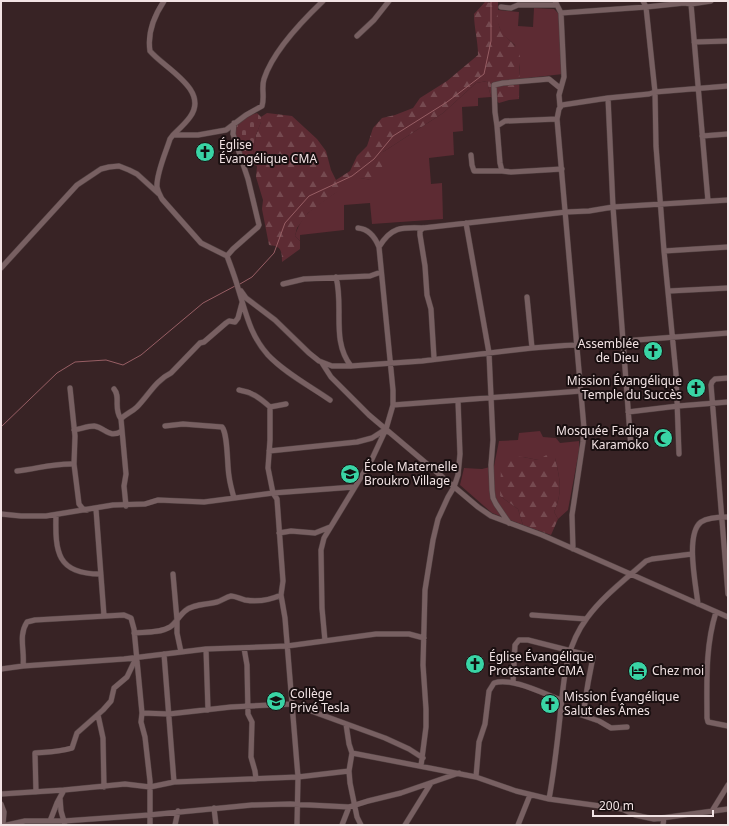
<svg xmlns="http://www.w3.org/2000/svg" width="729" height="826" viewBox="0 0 729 826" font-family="'Noto Sans',sans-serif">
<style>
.green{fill:#5d2b33}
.forest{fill:url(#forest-firs)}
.cemetery{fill:url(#cemetery-stones)}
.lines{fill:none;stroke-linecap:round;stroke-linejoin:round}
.stream{stroke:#975e64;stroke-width:1}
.street-casing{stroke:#514041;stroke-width:6}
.street{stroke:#786062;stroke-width:5}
.labels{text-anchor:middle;stroke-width:4;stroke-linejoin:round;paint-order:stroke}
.poi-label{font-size:12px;fill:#f2e3e4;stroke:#190f10;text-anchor:start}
</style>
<defs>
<pattern id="forest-firs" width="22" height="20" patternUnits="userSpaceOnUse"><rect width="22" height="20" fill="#5d2b33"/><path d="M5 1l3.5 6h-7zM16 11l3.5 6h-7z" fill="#754a50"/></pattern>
<pattern id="cemetery-stones" width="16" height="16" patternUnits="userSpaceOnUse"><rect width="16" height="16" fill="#5d2b33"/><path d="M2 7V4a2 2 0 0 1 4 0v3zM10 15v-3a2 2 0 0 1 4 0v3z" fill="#754a50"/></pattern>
</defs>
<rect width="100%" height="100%" fill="#382325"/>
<!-- green -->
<path class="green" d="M485,1H498V10L519,12L518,26L533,27L534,8L554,9L559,14L563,74L519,79L520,67L515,45L502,34L497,21L492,3Z
M487,81L491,97L478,98V106L462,107L463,131L453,132L454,155L429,158L431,184L442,183L443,219L372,224L370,203L344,205V230L300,235V241L295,236C297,228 302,219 308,213C316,206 352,180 360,178C363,178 367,179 370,180L383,152L443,113L476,83Z
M540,431L543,437L556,438L560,443L579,441V451L568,510L558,519L554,512C563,492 560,479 555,458L538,460L523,457L500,496L518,509L523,525L492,513L460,485L464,468L482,469L494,466L499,441L518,440L519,433Z"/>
<!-- forest -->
<path class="forest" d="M485,2L492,3L498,10C496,34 506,35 520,51L519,99L509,100L499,103L491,97L487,81L476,83L443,113L383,152L382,174L370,180L361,178L334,194L308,213L297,228L295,236L300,241V249L282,262C282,250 281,246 269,245L262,209L263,200L256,177L257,166L242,160L248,158L253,154L256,135L261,122V117L267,113L292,116L317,139L326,151L331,170L336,180L350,171L357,156L367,146L373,128L382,118L395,115L413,108L420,98L447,81L478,55C478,41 474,28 474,14Z
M548,454L555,458C560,479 563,492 554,512L558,519L551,535L523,525L518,509L500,496L501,467L509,456L523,457L538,460Z"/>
<!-- cemetery -->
<path class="cemetery" d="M257,113L261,117V122L256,135L253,154L248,158L242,160L233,129C236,121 249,115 257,113Z"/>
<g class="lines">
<!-- stream -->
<path class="stream" d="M240,284L252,277L274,253L285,223L309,196L352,176L374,159L393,136L447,102L484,74L491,41V1
M1,427L57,373L75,362L106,360L123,365L141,355L203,303L235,286"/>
<defs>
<path id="street" d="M164,1C154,16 147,32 150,51C164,68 210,90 190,117C185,124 178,130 173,135
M323,1C302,21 273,51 264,79C261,88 265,97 262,106L246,115L226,130L198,135H173L170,139C166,152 156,174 157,187C158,192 160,195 162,199L201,243L227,256C231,267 235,277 238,288C246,313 250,335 268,355C285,373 310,386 330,400
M555,1L561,13L646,7L684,3L691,4L711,1
M643,1L646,7L655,92L656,146L664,251L676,374L679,454
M691,4L708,201
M501,7L511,8L518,5H556
M357,36L374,20L389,1
M694,42L728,41
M608,98L613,207L631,448
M560,107L559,95L564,77L561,13
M557,119L505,121L497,126L500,163L502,171L511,172L562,169
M497,126L495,112L494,85L503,83L549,79L560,88
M702,136L728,134
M471,155L472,165L474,171H502
M466,223L489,353L493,440L491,465L492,490L493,498L496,504L509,523
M358,228C369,229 375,237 379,247
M423,228L420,231V235L425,266L427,295L431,309L434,358
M664,251L728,247
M227,256L233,249L258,227L259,225L248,179L233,134L234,123
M1,268L77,185L101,169L109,167L119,166L129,170L137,174L159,194
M336,277C344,307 331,341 351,366
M283,284L304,279L370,276L381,272
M241,291L246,298L275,320L309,353L319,361L332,366H351L422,361L532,348L728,333
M669,291L728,288
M527,297L532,348
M322,363L331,377L369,415L478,507L491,516L542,535L728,617
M728,378L715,379L712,382L711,385L728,594
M70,388L75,436L74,464L79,504L83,509L87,510
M114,389C121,397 113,408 121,419
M239,390C252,392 260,398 270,407L286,404
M393,405L581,391
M270,407V440L268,468L273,493L277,499L283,581L281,595L285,618L298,777L297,825
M628,412L678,406L728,402
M165,426L183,424L222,427C228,434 227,465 229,476C230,484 232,491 234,498
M74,430C80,429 88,426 94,426C106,428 109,439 122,431
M269,451L357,442L372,438L386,429
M17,471C37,469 53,463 74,464
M126,506L124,486L126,474L121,419C125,414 132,412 137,407C148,396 156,380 171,373L200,343L204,342L226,323L229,321L235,322L238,318L242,303
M96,509L104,616
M1,514L21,516H46L113,505L145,504L158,500L204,502L273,493L354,487
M56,515C55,552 57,574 100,574
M279,533L291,531L315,533L330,527
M573,549L572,515L583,442L584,428L557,119L559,109L562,105L608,98L649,94L655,92L728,86
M173,574L177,620V633L181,652
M698,604C696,586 685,534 701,522C707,518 720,517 728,517
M716,612C705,647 707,682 707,718L708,722L728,726
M532,615L586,619
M134,633C146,632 160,633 170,627C176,623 179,616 185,611C193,604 206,605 217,602C221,601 226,597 231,596C235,596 241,599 245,600C257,602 270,600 281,595
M325,641L322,608L321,550L324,538L372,459L386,429L393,405V390L379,247C391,227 401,227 423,228L566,212L589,211L613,207L728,200
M244,648L247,665L248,714L252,722L251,757L255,771L256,779
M206,649L208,710
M164,654L174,782
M23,666C25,650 18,636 27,622L35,620L124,615L131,618L134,629L142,713L141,722L145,737L150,781V825
M1,669L23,666L124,659L206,649L287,646L376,634H409L424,638
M513,683L515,645L519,640H528L591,656L593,657L588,683L583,715
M561,708L599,721L611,728L627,727
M142,713L169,714L231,707L292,704L385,738L409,749L423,758
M98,715L103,738L104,787
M346,724L349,744L352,753L349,771L350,783L357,817L361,825
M352,753L476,777L516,791L549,799L622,809L635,815L654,819L728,809
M421,766L426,727V709L423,665L425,590L433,540L438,519L448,497L454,487L458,475L460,454L458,401
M476,777L479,742L485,724L489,691L494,683C512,677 544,694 561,700
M36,792L35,753C48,752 59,752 72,748L77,733L103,710L111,701L114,688L127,677L136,658
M1,794L64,790L125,784L150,787L174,782L298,777L349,771
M60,798L61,811L65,825
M549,799C554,772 557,745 560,717C564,681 564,649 587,618C603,596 626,579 646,561L652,559L692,554
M1,804L4,812L3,825
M214,808L216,825
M712,811L728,785
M50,821L57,803L64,790
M7,825L25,821H64L149,815L252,805L290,804L349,807L368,801L401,793L459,773
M175,825L178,811
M342,825L349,807
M405,825L431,783
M518,825L530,795
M663,825L664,818"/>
</defs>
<!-- street casing -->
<use href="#street" class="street-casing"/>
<!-- street -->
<use href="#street" class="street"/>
</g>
<!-- icons -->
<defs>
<symbol id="church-disc" viewBox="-11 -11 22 22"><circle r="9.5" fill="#39d4a5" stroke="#190f10"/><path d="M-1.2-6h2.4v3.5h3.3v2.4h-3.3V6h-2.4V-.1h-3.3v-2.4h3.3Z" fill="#111"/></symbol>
<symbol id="mosque-disc" viewBox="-11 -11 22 22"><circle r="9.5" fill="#39d4a5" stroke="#190f10"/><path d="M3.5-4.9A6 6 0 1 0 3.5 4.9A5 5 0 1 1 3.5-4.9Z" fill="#111"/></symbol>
<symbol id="school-disc" viewBox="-11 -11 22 22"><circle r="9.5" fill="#39d4a5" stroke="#190f10"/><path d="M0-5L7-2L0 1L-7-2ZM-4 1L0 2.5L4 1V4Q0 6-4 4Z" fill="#111"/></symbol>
<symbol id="hotel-disc" viewBox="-11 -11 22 22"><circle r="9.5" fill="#39d4a5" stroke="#190f10"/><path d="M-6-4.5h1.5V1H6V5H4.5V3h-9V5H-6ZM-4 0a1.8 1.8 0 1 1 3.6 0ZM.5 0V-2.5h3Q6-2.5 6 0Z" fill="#111"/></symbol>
</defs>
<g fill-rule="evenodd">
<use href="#church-disc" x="194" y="141" width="22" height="22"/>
<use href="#church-disc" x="642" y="340" width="22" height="22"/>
<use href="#church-disc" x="685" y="377" width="22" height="22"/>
<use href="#mosque-disc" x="652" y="427" width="22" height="22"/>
<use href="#school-disc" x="339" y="463" width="22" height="22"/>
<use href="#church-disc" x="464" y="653" width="22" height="22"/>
<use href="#hotel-disc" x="627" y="660" width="22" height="22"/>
<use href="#school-disc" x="265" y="690" width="22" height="22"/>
<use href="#church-disc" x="539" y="693" width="22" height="22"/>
</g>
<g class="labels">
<!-- poi labels -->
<g class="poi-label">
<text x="219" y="149">Église<tspan x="219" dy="14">Évangélique CMA</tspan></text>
<text x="639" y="348" text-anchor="end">Assemblée<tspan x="639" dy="14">de Dieu</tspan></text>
<text x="682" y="385" text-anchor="end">Mission Évangélique<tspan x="682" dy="14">Temple du Succès</tspan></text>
<text x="649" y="435" text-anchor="end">Mosquée Fadiga<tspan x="649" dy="14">Karamoko</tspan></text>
<text x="364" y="471">École Maternelle<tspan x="364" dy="14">Broukro Village</tspan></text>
<text x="489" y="661">Église Évangélique<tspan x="489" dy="14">Protestante CMA</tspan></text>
<text x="652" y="675">Chez moi</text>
<text x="290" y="698">Collège<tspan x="290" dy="14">Privé Tesla</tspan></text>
<text x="564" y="701">Mission Évangélique<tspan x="564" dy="14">Salut des Âmes</tspan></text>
</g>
</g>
<!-- border -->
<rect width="729" height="826" fill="none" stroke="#f2e3e4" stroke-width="4"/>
<!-- scale -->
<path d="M593 810v6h120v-6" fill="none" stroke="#f2e3e4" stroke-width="2"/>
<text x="599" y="810" font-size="12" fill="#f2e3e4" stroke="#190f10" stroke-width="3" paint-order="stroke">200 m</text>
</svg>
